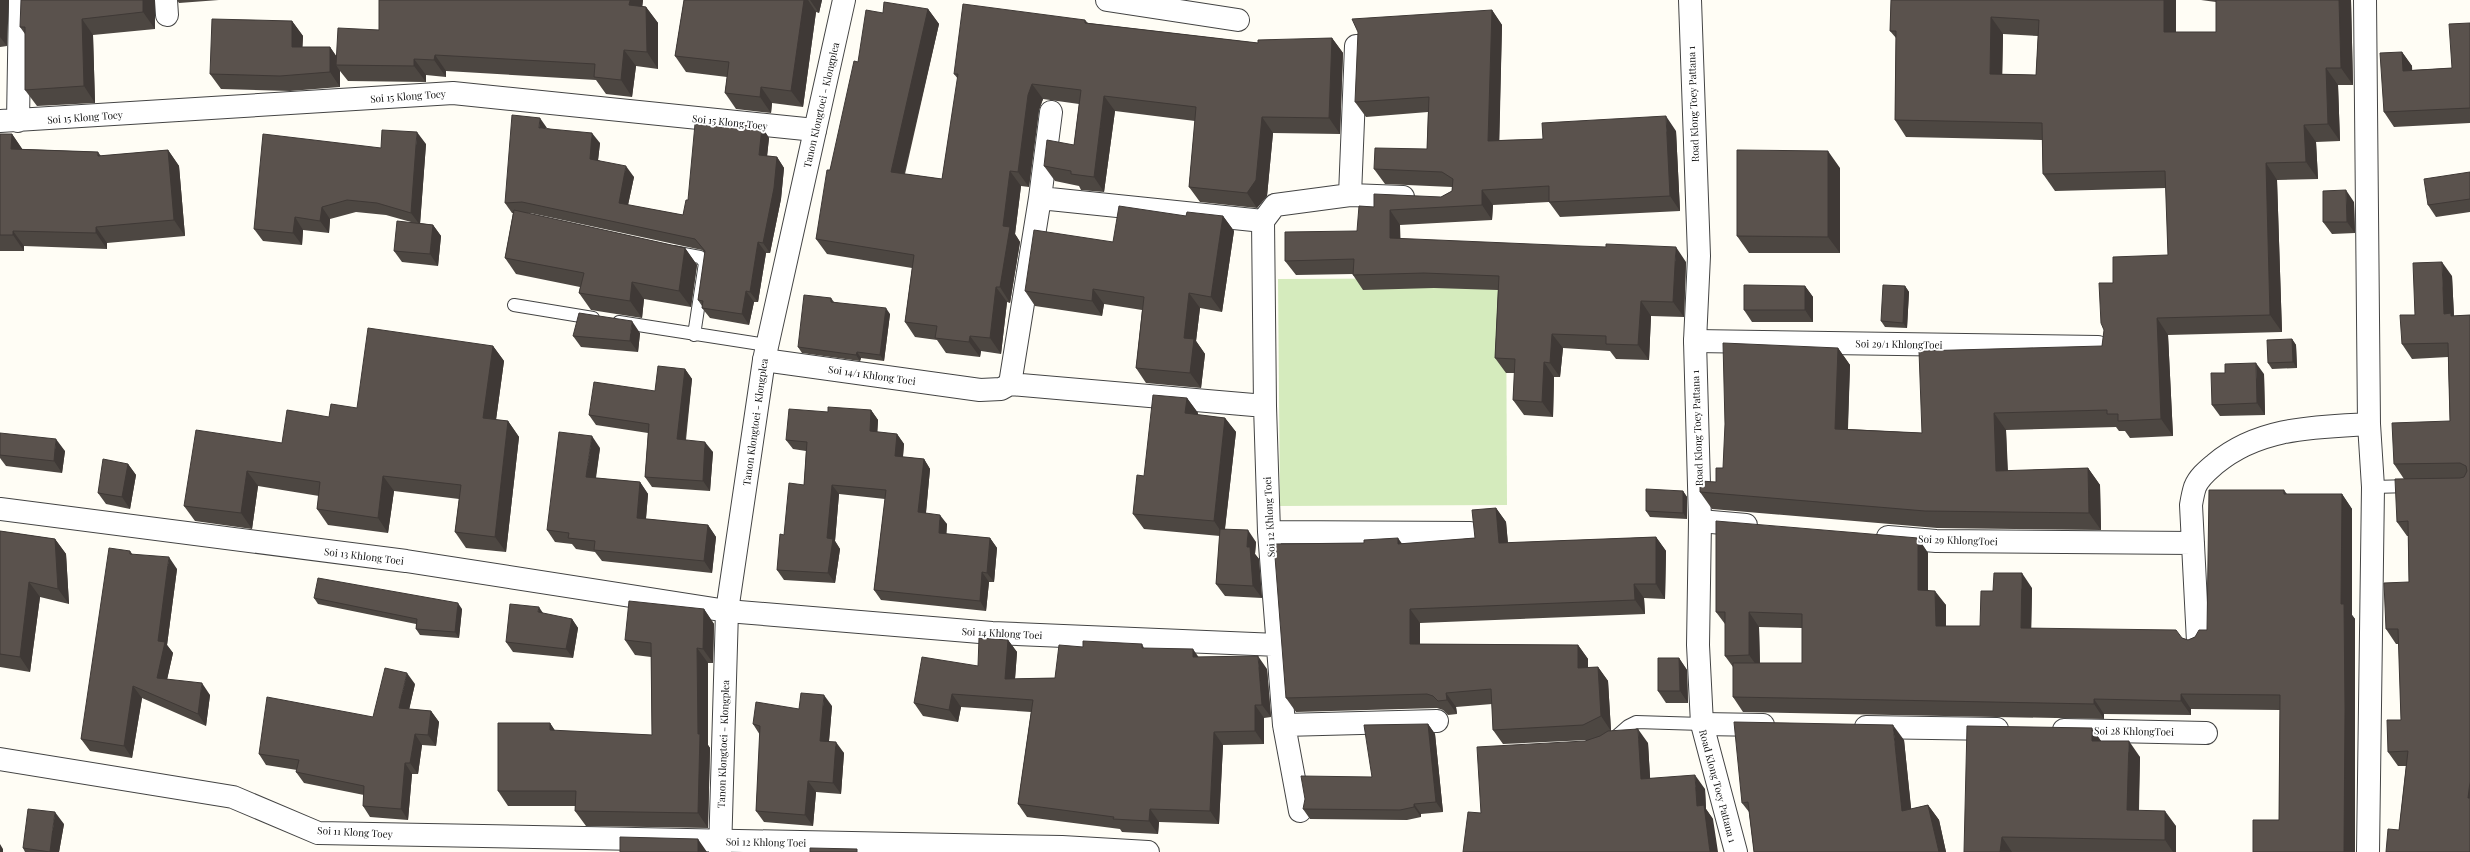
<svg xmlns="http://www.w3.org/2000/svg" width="2470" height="852" viewBox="0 0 2470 852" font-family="'Playfair Display',serif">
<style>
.green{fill:#d5ebbd}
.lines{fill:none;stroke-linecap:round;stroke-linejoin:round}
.service-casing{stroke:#444;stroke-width:14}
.minor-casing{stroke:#444;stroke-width:24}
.tertiary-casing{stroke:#444;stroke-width:24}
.service{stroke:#fff;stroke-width:12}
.minor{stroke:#fff;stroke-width:22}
.tertiary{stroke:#fff;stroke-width:22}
.wall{fill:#4d4742;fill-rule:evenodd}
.shaded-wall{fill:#3f3936}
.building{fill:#5a524d;stroke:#3f3936;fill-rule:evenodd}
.labels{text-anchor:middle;stroke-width:4;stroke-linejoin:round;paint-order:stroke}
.street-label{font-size:10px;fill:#111;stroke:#fff}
</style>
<rect width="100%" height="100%" fill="#fffdf5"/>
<!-- green -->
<path class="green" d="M1506,278L1507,505L1280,506L1278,279Z"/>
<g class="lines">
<defs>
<path id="service" d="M673,252L700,257L705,263L694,335
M514,305L593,318
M619,322L766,345
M2373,487L2411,486
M1612,740L1628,726L1636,722L1702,724"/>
<path id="minor" d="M166,0L167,15
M1107,0L1238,20
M2365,0L2369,424L2373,487L2368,852
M0,121L453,93L815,130
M18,121L20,0
M1350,195L1356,46
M1040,198L1051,112
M1263,221L1265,406L1269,532L1284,725L1300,811
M1263,221L1275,205L1350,195L1403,197
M1695,341L2098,347
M764,360L980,390L1001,389L1010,384L1040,198L1263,221
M1010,384L1265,406
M0,509L406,561L727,611L992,633L1278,645
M1700,521L1746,525
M1269,532L1470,533
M1888,537L1936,541L2193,543
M2198,642L2191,505C2192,499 2193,493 2195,487C2199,477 2208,470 2215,464C2259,427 2315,427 2369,424
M1702,724L1763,725
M1284,725L1437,721
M1866,727L1997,729
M2064,730L2206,733
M0,759L233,797L318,833L1062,847L1148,852"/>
<path id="tertiary" d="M1690,0L1699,256L1695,341L1700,521L1698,645L1702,724L1736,852
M720,852L727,611L764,360L844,0"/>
</defs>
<!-- service casing -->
<use href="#service" class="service-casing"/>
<!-- minor casing -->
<use href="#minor" class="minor-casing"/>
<!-- tertiary casing -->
<use href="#tertiary" class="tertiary-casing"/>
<!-- service -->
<use href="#service" class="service"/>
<!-- minor -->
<use href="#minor" class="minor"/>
<!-- tertiary -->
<use href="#tertiary" class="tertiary"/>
</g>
<!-- wall -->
<path class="wall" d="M0,0L7,46L0,47Z
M155,0V29L93,35L95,103L37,106L25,90V34L20,27Z
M177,0H219L179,3Z
M643,0L642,6L646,7L658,23V69L636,66L632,97L606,94L596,80L446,71V77L426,75V82L348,81L340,71V87L290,91L221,89L210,74L292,21L303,36L302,47H330L337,57L379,30Z
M684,0H822L819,13L816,12L803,107L772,103L771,113L736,109L725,93L727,77L686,72L675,56Z
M1891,0H2176V32H2216V2L2201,0H2351L2353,85H2338L2340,141L2316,142L2318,179L2277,180L2282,332L2168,335L2173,436L2130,438L2125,431H2119L2116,427L2006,430L2008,471L2088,468L2100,485L2101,530L1937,528L1712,509L1700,492L1716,482L1723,468L1838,348L1850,365L1848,429L1922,433L2102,346L2113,283L2168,255L2166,188L2055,191L2043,174L2042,140L1906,137L1895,120L1896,38L1890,31ZM2003,34L2038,36L2036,75L2002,74Z
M928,9L939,24L905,174L942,179L958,79L954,74L1085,20L1088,23L1258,43L1332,38L1343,53L1340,134L1273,133L1267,196L1257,208L1200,202L1189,187L1195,121L1115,111L1104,192L1081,190L1079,186L1055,181L1044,166L1074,145L1079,104L1043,99L1039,110L1029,187L1021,186L1015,234L1020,242L1010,303L1007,302L1001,354L981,351L980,357L946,353L937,340L915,337L905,322L912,268L827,254L816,239L830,170L858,62Z
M1492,10L1502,25L1499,140L1543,139L1676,131L1680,211L1560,217L1549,202L1493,205L1492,220L1400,225V239L1686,262L1684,317L1651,316L1649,360L1616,359L1610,351L1563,348L1560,377H1554L1553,417L1524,415L1513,400L1515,373H1506L1495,358L1498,290L1434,288L1363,290L1353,275V274L1296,275L1285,261L1357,231L1374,207L1441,197L1452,191V187L1385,184L1374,169L1427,149L1428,112L1366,117L1355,102Z
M2470,23V123L2394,127L2384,112L2402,52L2412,66V70L2452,68Z
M725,127H762L769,138L767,156L777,157L784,168L781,199L770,253H766L758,302H754L749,325L710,318L702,308V306L698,300L705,253L702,250L530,213H526L685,248L697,265L691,307L644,299L642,318L591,310L579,293L580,287L516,274L505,258L513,213H512L505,203L547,128L600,143L598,160L634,177L628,205L683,215L688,200Z
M0,134H12L22,149L98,152L101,156L168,150L179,166L185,236L107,243V249L24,246V251H0Z
M426,144L420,223L433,225L441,236L438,266L402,262L394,251L411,222L386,215L356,212L330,219L329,233L303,230L302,245L263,241L254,229L381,148Z
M1840,168V253H1749L1737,236Z
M2470,172V212L2436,217L2428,205Z
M2354,202L2355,233L2332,234L2323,222Z
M1186,216H1223L1234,231L1222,312L1200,308L1196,341L1205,354L1201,388L1146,383L1136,368L1142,310L1104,304L1102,316L1035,306L1025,291L1113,242Z
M2452,276L2454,316L2470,315V852L2399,830L2406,766H2398L2388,752L2401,720L2399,644H2396L2386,629L2409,582L2408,536H2407L2397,522L2404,479L2394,464L2450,421L2448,357L2412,359L2402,344Z
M1805,286L1813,297V322H1752L1744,310Z
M1905,286L1909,292L1907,328L1885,327L1881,321Z
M831,298L834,302L890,314L884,361L861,358L860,361L802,353L798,347Z
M640,333L638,352L581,347L573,336Z
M2292,339L2296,345L2297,368L2272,369L2268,363Z
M493,346L504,361L496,420L508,421L519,437L506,552L466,548L455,532L459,499L394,491L388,533L328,525L317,509L319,496L258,486L252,529L195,521L184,506L282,443L329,417L357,408Z
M685,369L692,379L686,440L713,452L710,491L652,487L645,477L648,433L596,425L589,415L655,391Z
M2264,374L2265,415L2220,416L2212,405Z
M1187,398L1198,413L1197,415L1225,418L1236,432L1225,529L1256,542L1255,554L1259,559L1262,598L1225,596L1216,584L1220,536L1144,529L1133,514Z
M871,410L878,420L877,432L897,434L904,444L903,457L924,459L930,469L926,513L947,524L946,534L990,538L997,548L994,582H989L986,611L881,600L874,590L885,499L839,494L835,541L840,549L835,583L784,580L777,570L784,535L804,485L806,451L793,449L786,440L828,412Z
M0,436L65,451L62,473L6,466L0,458Z
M600,448L596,478L640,482L648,494L646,519L708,525L716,537L712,573L602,561L595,552L576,549L572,544L555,542L547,530Z
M128,464L136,475L130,509L106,504L98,493Z
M2284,490L2287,494H2342L2352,509V615L2355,619V852H2253L2279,820L2280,710L2191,709V715L2104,714V719L1743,712L1733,697V667L1725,656V624L1716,612L1918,538L1928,553V590L1946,605V626H1980L1993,591L2032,588L2031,628L2182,638L2188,640L2195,637L2207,630ZM1759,627L1802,628V663H1760Z
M1683,491L1687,497V519L1650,517L1646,511Z
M1496,508L1506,522L1508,543L1656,537L1666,551L1665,599L1644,598L1645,614L1420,623V644L1578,645L1588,659V668L1598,667L1608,681L1611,731L1648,743L1650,778L1705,789L1706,809L1713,819L1481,813L1585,741L1588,740L1503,744L1493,730L1492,704L1456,707L1457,714L1448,715L1443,710L1437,708L1296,712L1286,698L1402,544L1475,538Z
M0,531L55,539L66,554L69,604L40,597L30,672L0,667Z
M130,551L133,555L177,569L167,645L173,653L167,679L210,695L206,726L142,698L132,758L90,751L81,739Z
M314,598L462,609L459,638L420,635L416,629V624L318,604Z
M704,609L714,624L713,663H708V745L710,748L708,828L586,826L575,811V806H508L498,791L550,723L555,731L652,735L651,657L635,655L625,640Z
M572,619L578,628L573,658L513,652L506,642Z
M1008,640L1017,652L1015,679L1055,678L1083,647L1142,644L1144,648L1267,669L1271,717L1264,718V744L1223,745L1219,824L1159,822L1158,834L1122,832L1120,829L1027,817L1018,804L1031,712L961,707L958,722L923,716L914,703L978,666Z
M1679,658L1687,670L1688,703H1666L1658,691Z
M415,684L409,709L431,711L439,722L436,746L422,745L418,774H412L408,820L370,817L363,806L364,795L304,783L296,772L297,770L266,765L259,754L373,717Z
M832,706L829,741L844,753L841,794L816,792L813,826L764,822L756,811L760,735L753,724L799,709Z
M1428,724L1435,734L1443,812L1421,814V817L1407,820L1310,819L1303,809L1372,777Z
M2092,728L2101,741L2140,757L2139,811L2176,826V852H1964Z
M1904,740L1911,809L1928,805L1939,820L1946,852H1754L1749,812L1742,803Z
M64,824L59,852H25L23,848Z"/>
<!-- shaded-wall -->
<path class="shaded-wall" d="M0,0H9L7,46L0,37Z
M143,0H155V29L143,12Z
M630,0H643L641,21L629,5Z
M804,0H808L816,12L803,107L791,91Z
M810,0H822L819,13Z
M2164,0H2176V49L2164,32Z
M2339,0H2351L2353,85L2341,68Z
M646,7L658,23V69L647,52Z
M928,9L939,24L901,187L891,172Z
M1492,10L1502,25L1499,156L1488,141Z
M1991,17L2003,34L2002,91L1990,74Z
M82,19L93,35L95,103L84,86Z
M292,21L303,36L302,62L292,47Z
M1332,38L1343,53L1340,134L1329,118Z
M330,47L340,62L336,65L340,71V87L330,72Z
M624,50L636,66L632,97L621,80Z
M2402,52L2412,66L2413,85L2403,71Z
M435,55L446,71V77L434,60Z
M414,59L426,75V82L414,66Z
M2326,68L2338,85L2340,141L2328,124Z
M1032,84L1043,99L1039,110L1029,187L1018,172L1028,95Z
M761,87L772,103L771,113L760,97Z
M1104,96L1115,111L1104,192L1094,177Z
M1666,116L1676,131L1680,211L1670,196Z
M1262,117L1273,133L1267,196L1257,208L1247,193Z
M540,118L547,128H539Z
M2304,125L2316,142L2318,179L2306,162Z
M762,127L769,138L766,166L759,155Z
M417,132L426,144L420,225L411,213Z
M592,133L600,143L597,169L590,159Z
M12,134L23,150L11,149Z
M168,150L179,166L185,236L174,220Z
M1828,151L1840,168V253L1828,237Z
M777,157L784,168L781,199L770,253L763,243Z
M2266,163L2277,180L2282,332L2270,315Z
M626,166L634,177L626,214L619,203Z
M1010,171L1021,186L1015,234L1020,242L1010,303L1000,287L1003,226Z
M1482,190L1493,205L1492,220L1482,205Z
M2346,190L2354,202L2355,233L2347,222Z
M322,207L330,219L329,233L320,221Z
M1390,210L1400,225L1401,253L1390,238Z
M1223,216L1234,231L1222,312L1211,297Z
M295,217L303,230L302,245L293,233Z
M433,225L441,236L438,266L430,254Z
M96,227L107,243V249L96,233Z
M13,231L24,246V251L13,235Z
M758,242L766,253L758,302L750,292Z
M1676,247L1686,262L1684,317L1673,302Z
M685,248L697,265L691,307L679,291Z
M2442,262L2452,276L2454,317L2444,314Z
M632,282L644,299L642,318L630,301Z
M1805,286L1813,297V322L1805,310Z
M1905,286L1909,292L1907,328L1903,323Z
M996,287L1007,302L1001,354L990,338Z
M1093,289L1104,304L1102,316L1092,301Z
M746,291L754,302L749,325L742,314Z
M1189,293L1200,308L1196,341L1205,354L1201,388L1190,373L1184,338Z
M1641,301L1651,316L1649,360L1638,345Z
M886,308L890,314L884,361L880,355Z
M2157,318L2168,335L2173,436L2161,419Z
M632,321L640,333L638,352L630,341Z
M1552,334L1563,348L1560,377L1550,363Z
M970,336L981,351L980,357L969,342Z
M2292,339L2296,345L2297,368L2293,362Z
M493,346L504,361L494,434L483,418Z
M1838,348L1850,365L1847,446L1835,429Z
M857,352L861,358L860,361L856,355Z
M1544,362L1554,377L1553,417L1542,402Z
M2256,363L2264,374L2265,415L2257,403Z
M685,369L692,379L684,449L677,439Z
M1187,398L1198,413L1196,428L1185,413Z
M871,410L878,420L877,441L870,431Z
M1994,413L2006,430L2008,488L1996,471Z
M1225,418L1236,432L1224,536L1214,521Z
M508,421L519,437L506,552L495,537Z
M897,434L904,444L902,466L895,456Z
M592,436L600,448L594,488L586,477Z
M56,439L65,451L62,473L54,461Z
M705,442L713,452L710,491L703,481Z
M924,459L930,469L925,522L918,512Z
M128,464L136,475L130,509L122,497Z
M2088,468L2100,485L2101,530L2089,513Z
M247,471L258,486L252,529L241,513Z
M383,476L394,491L388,533L378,518Z
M640,482L648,494L645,529L637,518Z
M832,485L839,494L835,541L840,549L835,583L828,573L827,538Z
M1683,491L1687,497V519L1683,513Z
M2342,494L2352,509V615L2355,619V852H2344L2341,604Z
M1496,508L1506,522L1509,557L1499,543Z
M940,515L947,524L946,543L939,533Z
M708,525L716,537L712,573L704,561Z
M1248,530L1256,542L1255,554L1259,559L1262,598L1253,586L1247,547Z
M1656,537L1666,551L1665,599L1656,584Z
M990,538L997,548L994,582L987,573Z
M1398,538L1408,552L1398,544Z
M1918,538L1928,553V605L1918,590Z
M55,539L66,554L69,604L58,589Z
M169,557L177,569L167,645L173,653L165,689L157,678L158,641Z
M982,572L989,582L986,611L980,601Z
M2022,573L2032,588L2031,643L2021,628Z
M29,582L40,597L30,672L20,657Z
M1634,584L1644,598L1645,614L1635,600Z
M1935,591L1946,605V641L1936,626Z
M458,603L462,609L459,638L455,632Z
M539,607L545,616L538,612Z
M704,609L714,624L713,663L703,649Z
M1410,609L1420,623V658L1410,644Z
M1749,612L1759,627L1760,670L1749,655Z
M572,619L578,628L573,658L566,649Z
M1008,640L1017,652L1014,692L1005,679Z
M1578,645L1588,659V682L1578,668Z
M697,648L708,663V745L710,748L708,828L698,813Z
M1193,649L1202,662L1193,657Z
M1258,656L1267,669L1271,717L1262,705Z
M1679,658L1687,670L1688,703L1680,691Z
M1598,667L1608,681L1611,731L1601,716Z
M407,673L415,684L407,719L399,708Z
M202,683L210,695L206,726L198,714Z
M133,686L142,698L132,758L124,746Z
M1446,693L1456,707L1457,714L1447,700Z
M952,694L961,707L958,722L949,710Z
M2181,694L2191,709V715L2181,701Z
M824,695L832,706L828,752L820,741Z
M2094,699L2104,714V719L2094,704Z
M1255,705L1264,718V744L1255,731Z
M431,711L439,722L436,746L428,735Z
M550,723L560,738L550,730Z
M1428,724L1435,734L1443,812L1436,802Z
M1893,725L1904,740L1913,826L1902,811Z
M2092,728L2103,744L2092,741Z
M1638,729L1648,743L1651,793L1641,779Z
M1214,732L1223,745L1219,824L1210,811Z
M415,734L422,745L418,774L410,763Z
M2129,741L2140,757L2138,826L2127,810Z
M836,742L844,753L841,794L833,783Z
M405,763L412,774L408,820L401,809Z
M1695,775L1705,789L1706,809L1713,819L1718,852H1710L1697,806Z
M808,781L816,792L813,826L805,815Z
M2470,782V801L2468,798Z
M1414,804L1421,814V817L1414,807Z
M1928,805L1939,820L1946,852H1939Z
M1150,809L1159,822L1158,834L1149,821Z
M2165,811L2176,826V852H2173L2165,840Z
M55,812L64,824L59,852H50Z
M2002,837L2012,852H2000Z
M698,839L707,852H698Z
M0,844L3,849V852H0Z"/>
<!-- building -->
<path class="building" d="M21,0H143V12L82,19L84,86L25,90V27H20Z
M379,0H630L629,5L646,7L647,52L624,50L621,80L594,77L595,64L435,55L434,60L414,59V66L336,65L338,28L379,30Z
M684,0H804L791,91L761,87L760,97L725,93L729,62L675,56Z
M1891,0H2164V32H2216V0H2339L2341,68H2326L2328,124L2304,125L2306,162L2266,163L2270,315L2157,318L2161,419L2118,421V414H2107V410L1994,413L1996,471L2088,468L2089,513L1925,511L1700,492V481L1716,482V468H1723L1725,424L1723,343L1838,348L1835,429L1922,433L1919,351L2102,346L2104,330L2101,323L2099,283H2113V257L2168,255L2165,171L2043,174L2042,123L1895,120L1896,31H1890ZM1991,17L2039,20L2036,75L1990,74Z
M884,2L928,9L891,172L942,179L958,74H954L963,4L1085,20V23L1258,43V40L1332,38L1329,118L1262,117L1256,180L1247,193L1189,187L1196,107L1104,96L1094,177L1071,174V171L1044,166L1047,140L1074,145L1081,90L1032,84L1028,95L1018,172L1010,171L1003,226L1010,227L1000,287H996L990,338L970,336L969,342L935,338L937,326L905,322L914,255L816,239L827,170H830L854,61L858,62L866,10L883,13Z
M1492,10L1488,141L1543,139L1542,123L1666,116L1670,196L1549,202V186L1482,190V205L1390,210V238L1578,246L1606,247V244L1676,247L1673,302L1641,301L1638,345L1606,344V336L1552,334L1550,363L1544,362L1542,402L1513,400L1515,359L1495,358L1499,276L1424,273L1353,275L1354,259L1285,261V232L1357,231L1359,206L1374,207V194L1441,197L1452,191L1453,179L1442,172L1374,169L1375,148L1427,149L1429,97L1355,102L1358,32L1352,19Z
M212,19L292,21V47H330V72L280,76L210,74Z
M2470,23V108L2384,112L2380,53L2402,52L2403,71L2452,68L2449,24Z
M512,115L540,118L539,128L592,133L590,159L626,166L619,203L683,215L686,200H688L695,124L725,127V124L762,127L759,155L777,157L774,188L763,243L758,242L750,292L746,291L742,314L702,308L703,301L698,300L705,251L695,239L522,202L505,203Z
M382,130L417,132L411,213L377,203L347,200L322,207L320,221L295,217L293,233L254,229L263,134L381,148Z
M0,134H12L11,149L98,152V156L168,150L174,220L96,227V233L13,231V235H0Z
M1737,150L1828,151V237L1737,236Z
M2470,172V199L2428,205L2424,179Z
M2346,190L2347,222H2323V191Z
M1119,206L1186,216L1187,212L1223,216L1211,297L1189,293L1184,338L1194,339L1190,373L1136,368L1144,297L1093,289L1092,301L1025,291L1034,230L1113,242Z
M514,210L685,248L679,291L632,282L630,301L579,293L584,273L505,258Z
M397,221L433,225L430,254L394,251Z
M2442,262L2444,314L2451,313V316L2470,315V782L2468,798H2470V852H2386L2388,829L2399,830L2408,751L2388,752L2387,720H2401L2398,629H2386L2384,583L2409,582L2408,521L2397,522L2395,479L2460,478L2464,477L2467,471L2466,466L2460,463L2394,464L2392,423L2450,421L2448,343L2402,344L2400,315H2415L2413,263Z
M1744,285L1805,286V310H1744Z
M1883,285L1905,286L1903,323L1881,321Z
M804,295L831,298V302L886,308L880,355L857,352L856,355L798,347Z
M579,313L632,321L630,341L573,336Z
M368,328L493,346L483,418L508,421L495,537L455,532L461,485L383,476L378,518L317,509L320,482L247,471L241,513L184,506L196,430L282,443L287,410L329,417L331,404L357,408Z
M2292,339L2293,362L2268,363L2267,340Z
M2256,363L2257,403L2212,405L2211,373H2225V364Z
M658,366L685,369L677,439L705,442L703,481L645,477L649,424L589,415L594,382L655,391Z
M1153,395L1187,398L1185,413L1225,418L1214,521L1133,514L1137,475L1144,476Z
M828,407L871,410L870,431L897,434L895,456L924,459L918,512L940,515L939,533L990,538L987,573L982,572L980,601L874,590L886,490L832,485L827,538L833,539L828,573L777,570L780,534L784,535L789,483L804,485L807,442L786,440L789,409L828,412Z
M559,432L592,436L586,477L640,482L637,518L708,525L704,561L594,550L595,541L568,538L569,533L547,530Z
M0,433L56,439L54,461L0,455Z
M103,459L128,464L122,497L98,493Z
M1646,489L1683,491V513L1646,511Z
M2209,490H2284V494H2342L2341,604H2344L2345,709L2344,852H2253V820H2279L2280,695L2181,694V701L2094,699V704L1733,697V663H1802V614L1749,612V655L1725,656V612H1716V521L1918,538V590L1935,591L1936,626H1980L1981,591H1993L1994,573H2022L2021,628L2176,630L2182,638L2188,640L2195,637L2199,630H2207Z
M1496,508L1499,543L1656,537V584H1634L1635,600L1410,609V644L1578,645V668L1598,667L1601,716L1583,725L1493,730L1491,689L1446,693L1447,700L1438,701L1433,696L1427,694L1286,698L1274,544L1364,543V540L1398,538V544L1475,538L1472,510Z
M1220,529L1248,530L1247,547H1250L1253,586L1216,584Z
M0,531L55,539L58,589L29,582L20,657L0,654Z
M109,548L130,551V554L169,557L158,641L165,642L157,678L202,683L198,714L133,686L124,746L81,739Z
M318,578L458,603L455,632L416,629L417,619L314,598Z
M629,601L704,609L703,649L697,648L698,734H700L698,813L575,811L576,791H498V723H550V730L652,735L651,643L625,640Z
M510,604L539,607L538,612L572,619L566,649L506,642Z
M979,638L1008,640L1005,679L1055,678L1059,645L1083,647V641L1142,644V648L1193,649V657L1258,656L1262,705H1255V731L1214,732L1210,811L1150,809L1149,821L1113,819L1114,817L1018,804L1033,700L952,694L949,710L914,703L922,657L978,666Z
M1658,658H1679L1680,691H1658Z
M385,668L407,673L399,708L431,711L428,735L415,734L410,763H405L401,809L363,806L364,786L296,772L299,760L259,754L267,697L373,717Z
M801,693L824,695L820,741L836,742L833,783L808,781L805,815L756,811L760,726L753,724L756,702L799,709Z
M1734,722L1893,725L1902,811L1928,805L1939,852H1754L1748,802L1742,803Z
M1428,724L1436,802L1414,804V807L1400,810L1303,809L1305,799L1301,776L1372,777L1364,725Z
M1967,726L2092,728V741H2129L2127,810L2165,811V840L2002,837L2000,852H1964Z
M1638,729L1641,779L1695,775L1697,806L1704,805L1710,852H1463L1468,812L1481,813L1477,747L1585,741L1600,736L1608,731Z
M28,809L55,812L50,852L23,848Z
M620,837L698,839V852H620Z
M810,848L857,849V852H810Z"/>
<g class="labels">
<!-- street labels -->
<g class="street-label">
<text transform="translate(408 96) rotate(-4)" y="4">Soi 15 Klong Toey</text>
<text transform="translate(1693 104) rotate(-92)" y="4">Road Klong Toey Pattana 1</text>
<text transform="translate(821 105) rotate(-77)" y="4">Tanon Klongtoei - Klongplea</text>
<text transform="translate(85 117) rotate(-4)" y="4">Soi 15 Klong Toey</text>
<text transform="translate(730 122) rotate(6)" y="4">Soi 15 Klong Toey</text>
<text transform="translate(1899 344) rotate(1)" y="4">Soi 29/1 KhlongToei</text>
<text transform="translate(872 375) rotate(8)" y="4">Soi 14/1 Khlong Toei</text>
<text transform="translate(755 422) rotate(-82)" y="4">Tanon Klongtoei - Klongplea</text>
<text transform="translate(1697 428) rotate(-92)" y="4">Road Klong Toey Pattana 1</text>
<text transform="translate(1269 517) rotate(-93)" y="4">Soi 12 Khlong Toei</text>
<text transform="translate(1958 540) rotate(2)" y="4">Soi 29 KhlongToei</text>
<text transform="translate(364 556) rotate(7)" y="4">Soi 13 Khlong Toei</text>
<text transform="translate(1002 633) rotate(3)" y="4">Soi 14 Khlong Toei</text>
<text transform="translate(2134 731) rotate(1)" y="4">Soi 28 KhlongToei</text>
<text transform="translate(723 744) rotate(-88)" y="4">Tanon Klongtoei - Klongplea</text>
<text transform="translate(1718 786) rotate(75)" y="4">Road Klong Toey Pattana 1</text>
<text transform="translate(355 832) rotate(3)" y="4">Soi 11 Klong Toey</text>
<text transform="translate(766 842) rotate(1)" y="4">Soi 12 Khlong Toei</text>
</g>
</g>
</svg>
